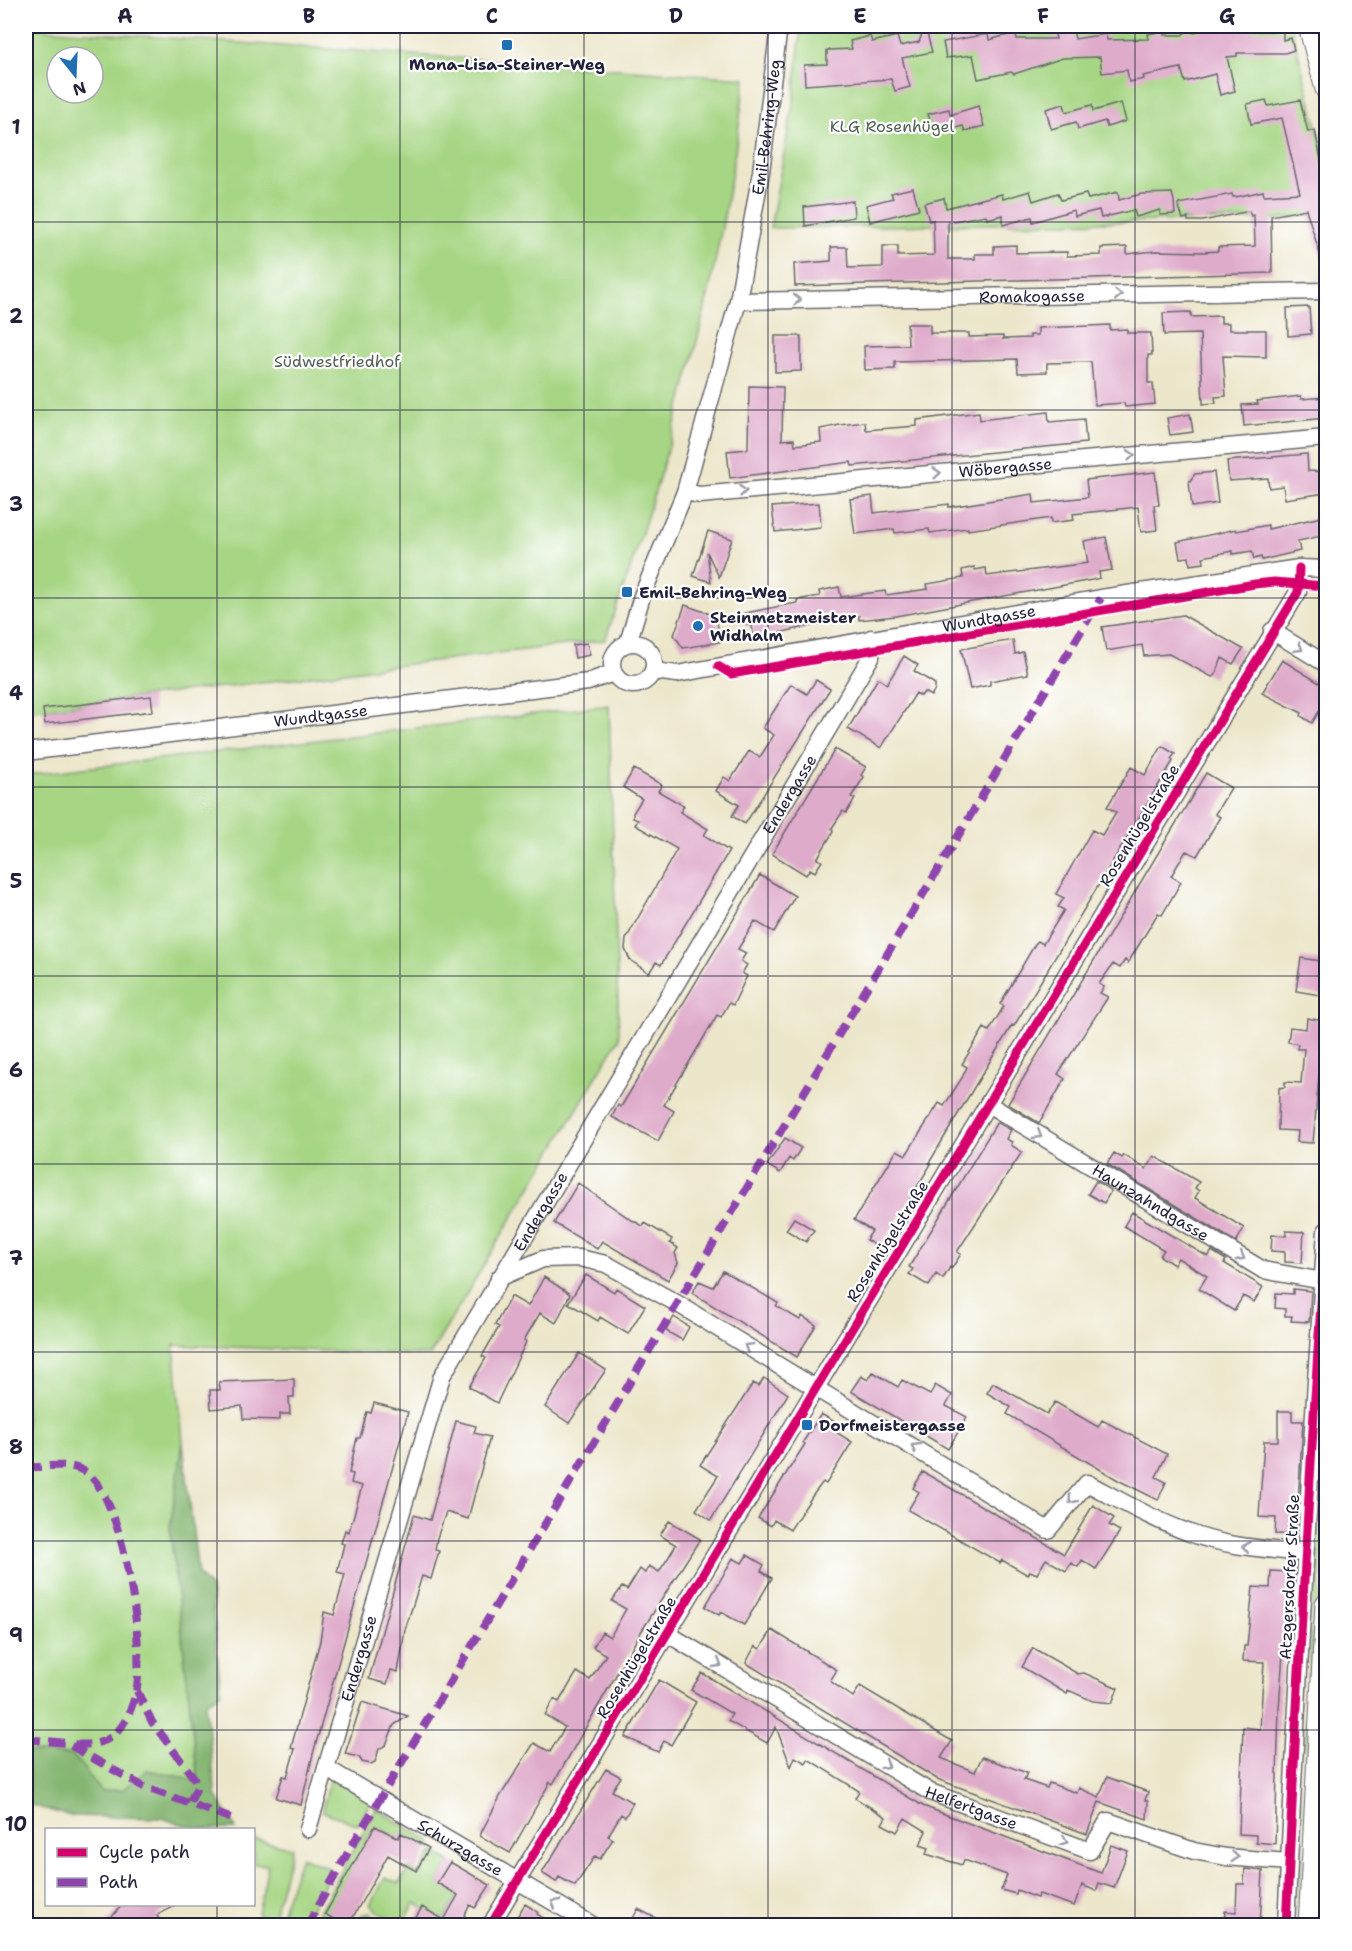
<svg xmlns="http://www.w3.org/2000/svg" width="1352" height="1951" viewBox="0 0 1352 1951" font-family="'Shantell Sans',sans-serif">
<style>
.green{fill:#a6d583;stroke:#647c5f;stroke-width:1.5;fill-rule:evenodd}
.forest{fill:#84b671;stroke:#536c56;stroke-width:1.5}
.building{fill:#dfabcb}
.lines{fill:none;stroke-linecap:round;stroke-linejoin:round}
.minor-casing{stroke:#69676d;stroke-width:19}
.major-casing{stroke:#69676d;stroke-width:23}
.minor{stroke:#fff;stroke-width:16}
.major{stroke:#fff;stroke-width:21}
.quiet{stroke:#8e44ad;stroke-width:8;stroke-dasharray:15 8;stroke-linecap:butt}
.cycleway-casing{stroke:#fff;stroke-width:13}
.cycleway{stroke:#d6006c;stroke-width:9}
.oneway{stroke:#9c9ca7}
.grid{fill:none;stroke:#22223b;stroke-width:1.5;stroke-opacity:0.55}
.poi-dot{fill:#1f6fb2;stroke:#fff;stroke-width:2}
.labels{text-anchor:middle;stroke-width:4.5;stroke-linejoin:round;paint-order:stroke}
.poi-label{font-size:16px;font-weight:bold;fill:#22223b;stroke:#fff;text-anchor:start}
.park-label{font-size:16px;fill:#506154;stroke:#fff}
.street-label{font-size:16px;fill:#22223b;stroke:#fff}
.neatline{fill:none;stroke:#22223b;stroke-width:2}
.grid-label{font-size:20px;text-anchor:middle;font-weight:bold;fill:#22223b}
</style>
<rect width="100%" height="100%" fill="#fff"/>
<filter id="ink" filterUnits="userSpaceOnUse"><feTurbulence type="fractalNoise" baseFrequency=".0167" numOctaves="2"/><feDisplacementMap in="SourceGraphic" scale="12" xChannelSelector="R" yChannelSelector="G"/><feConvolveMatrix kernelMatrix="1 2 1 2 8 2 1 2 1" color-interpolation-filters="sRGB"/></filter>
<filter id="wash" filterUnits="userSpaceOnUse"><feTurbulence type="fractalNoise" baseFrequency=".008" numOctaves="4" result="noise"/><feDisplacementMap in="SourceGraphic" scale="24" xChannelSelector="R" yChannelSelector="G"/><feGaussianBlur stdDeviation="1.35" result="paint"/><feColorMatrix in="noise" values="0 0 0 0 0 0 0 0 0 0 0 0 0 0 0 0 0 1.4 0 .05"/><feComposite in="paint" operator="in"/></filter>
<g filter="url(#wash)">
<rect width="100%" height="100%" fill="#ece6ca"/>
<!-- green -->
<path class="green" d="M801,26H1291L1326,161V214L1276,219L770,228L794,100Z
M26,28L745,78C723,271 671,458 605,640L26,711ZM57,57H93V93H57Z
M609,705L619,1039L430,1355L174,1345L183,1443L170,1527L198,1781L147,1770L122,1790L101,1791L73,1755L26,1752V775Z
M1326,1357V1473L1301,1925L1296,1926Z
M330,1779L371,1801L358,1825L322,1811Z
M1326,1793V1925H1319Z
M376,1809L432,1842L429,1848L402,1833L398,1838L375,1826L320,1925L311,1926Z
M254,1839L292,1848L273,1918L258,1914L268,1865L254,1864Z
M433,1851L450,1862L438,1883L461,1896L456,1898L444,1920L415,1903L402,1925H397L370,1905L385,1878L399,1884L408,1869L419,1874Z
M301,1857L329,1868L330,1874L302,1925H277Z
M369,1913L384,1922L382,1925H357L362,1915Z"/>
<!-- forest -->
<path class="forest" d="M183,1443L198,1575L211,1588L221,1692L205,1704L216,1795L236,1829H199L161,1818L71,1816L26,1804V1752L73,1755L101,1791L122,1790L147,1770L198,1780L170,1527Z"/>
<g id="blocks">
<!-- building -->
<path class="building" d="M925,26L932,52L902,58L910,87L895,91L891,79L805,85L804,65L827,64V50L852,49L850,41L870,36L872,42L897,36L900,46L919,42Z
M1072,26L1075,39L1106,34L1107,40L1149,39L1148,34L1163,31L1164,35H1182L1188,30L1195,33L1204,26L1213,29L1248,26L1249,30L1283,31V40L1291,38L1294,50L1285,53H1237V56L1227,57L1235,91L1220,95L1215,74L1185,82L1181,68L1143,76L1144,79L1129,82L1127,70L1102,73L1100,57L1063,58L1014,74L1011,72L978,79L973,55L946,58L943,42L988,34L989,40L1015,33L1017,39H1056L1054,30Z
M1266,100L1268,106L1300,100L1308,132L1315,130L1326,185V264H1323L1306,209L1271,216L1272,273L795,286L794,264L831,261V247H847L848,268L883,267V246H898V256L934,255L933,220L929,221L924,203L944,198L946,208L1002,194L1003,199L1030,191L1033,201L1058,193L1061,200L1086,194L1088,199L1118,192L1119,200L1141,194L1172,193L1174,201L1175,214L1160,215V210L1136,217L1134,210L1101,218L1099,210L1075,216L1074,210L1033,222L1032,217L1003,225V215L987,219L986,215L948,222V259H975V254H994V246L1016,245V253L1067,252V256L1101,255V248L1127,247V254L1156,251L1204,252L1218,251V247L1255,246L1254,215L1251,216L1249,211L1203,221H1188V218L1183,219L1178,204L1232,194L1233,197H1236L1263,191L1264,195L1300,193L1282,118L1251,124L1247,104Z
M1121,103L1126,121L1107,127L1105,121L1078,129L1076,122L1051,129L1046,109L1064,104L1066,112L1092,105L1093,111Z
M978,106L984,126L965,131L963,126L934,134L928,114L949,109L950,115Z
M913,188L919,209L870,222L866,205L893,198L891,193Z
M853,201L854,217L805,226L804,207Z
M1309,307L1311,334L1288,336L1287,308Z
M1191,312V317L1221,316V323H1229V330H1266V357L1223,356L1226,396L1215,397L1216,403L1203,404L1200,334L1164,335L1163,313Z
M907,324H930V333H969V337L1003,336V339L1030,338V335H1038V328L1089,326L1110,325V330L1127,329V333H1151L1152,355H1148V383H1153L1155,404L1125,407L1124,403L1095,405L1091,362L1047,363V372L1018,373L1017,359L895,362V369L865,370L864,346L908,345Z
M775,336H801V371L775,372Z
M749,386L783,387L782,440L794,439L795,445L821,442L820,429L840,425L865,422L866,430L917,426V420L979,412L980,420L1048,412L1049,422L1084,419L1086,443L852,466L851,462L730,478L727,451L748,449Z
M1301,396V399L1326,397V418L1244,426L1242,405L1258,404L1257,401Z
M1190,414L1193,432L1170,435L1167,418Z
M1307,454L1308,471L1326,472V493L1285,499L1283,486L1269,488L1268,478L1229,481L1227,461Z
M1155,472L1159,505H1154L1157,530L1141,532L1138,507L1073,514L1074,520L1051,523V518L968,530V528L930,533L929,529L895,533L894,529L855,534L850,499L872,496L874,513L949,504V507L1033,494L1034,503L1088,497L1086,480Z
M1214,472L1218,503L1192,507L1189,482L1195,474Z
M819,503L821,527L775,532L772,507Z
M1326,516V535L1298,541L1300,551L1262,560L1261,557L1254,559L1252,551L1233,554V551L1203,557L1204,563L1190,565L1189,557L1180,558L1177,542L1236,529L1237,531L1268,525V529Z
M708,531L732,539L719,577L707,552L711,582L693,576Z
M1106,537L1112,570L1099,572L1100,578L1092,580L896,616L859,620V616L754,638L752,626L731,620L745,613L797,603V600L820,596L819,591L839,587L841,597L885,591L886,595L928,589L927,584L963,578L962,570L974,567L975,570L986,568L987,576L1088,563L1084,541Z
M685,605L716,616L720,642L683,648L674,635Z
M1183,615L1243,649L1233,664L1222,658L1215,676L1212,677L1169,654L1144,656L1142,645L1106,651L1102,627Z
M1013,640L1015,654L1023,652L1028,674L990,681V685L970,689L961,649Z
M587,643L590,655L575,658L573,645Z
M904,656L918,665L914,671L935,684V689L931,696L924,692L921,696L916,693L881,748L848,729L878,678L887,684Z
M1282,660L1326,687V700L1312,723L1301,716L1302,713L1262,693Z
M816,680L830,689L745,824L732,816L739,805L716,791L724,777L730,781L749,751L760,757L774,735L763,728L791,684L807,694Z
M151,696L153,711L45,724L43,709Z
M1162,746L1175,754L1171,759L1173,761L1014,1026L1012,1025L964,1104L929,1163L931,1164L880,1248L866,1240L872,1231L854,1220L897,1150L906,1155L939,1103L944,1106L962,1078L967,1067L962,1064L984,1028L989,1031L1004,1006L1000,1004L1035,944L1038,941L1043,944L1064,910L1058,907L1064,898L1056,894L1092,830L1102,835L1116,812L1107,807L1131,767L1145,775Z
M835,749L866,767L861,775L864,777L851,797L855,799L846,813L843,811L832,828L833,832L817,859L822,861L815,872L810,869L806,875L772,854Z
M634,769L662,785L658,791L684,806L680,812L708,829L704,835L729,851L661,965L656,962L649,973L630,960L625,949L626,939L677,849L635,825L638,820L633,818V813L642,799L623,787Z
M1206,773L1231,788L1215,814L1220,817L1197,856L1186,851L1171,876L1181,882L1162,915L1158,913L1128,963L1125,960L1120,968L1113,964L1099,984L1104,987L1100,993L1108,997L1058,1074L1065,1079L1039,1123L1008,1104Z
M760,875L795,896L774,932L755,921L738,949L746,953L741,961L747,965L742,973L747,976L733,1005L729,1003L721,1017L717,1015L664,1105L674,1111L658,1141L612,1117L618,1105L621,1107Z
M1301,958L1326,962V996L1296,991Z
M1307,1018L1324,1021L1313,1143L1297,1142L1298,1131L1278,1130L1279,1088L1285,1087V1082L1301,1083L1304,1049H1297L1298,1044L1288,1042L1290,1027L1306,1029Z
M997,1122L1011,1130L1006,1139L1012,1142L1011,1145L1022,1152L957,1252L961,1254L952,1268L950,1267L943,1279L936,1274L929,1286L909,1274L913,1269L909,1267Z
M785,1138L801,1148L793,1161L789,1158L780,1173L767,1165Z
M1114,1153L1122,1158L1124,1155L1146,1169L1154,1156L1199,1182L1195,1188L1199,1191L1195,1198L1244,1228L1236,1242L1107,1164Z
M1096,1181L1111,1191L1104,1203L1088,1194Z
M578,1183L630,1219L643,1226L645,1223L672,1239L670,1243L678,1248L675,1253L678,1263L668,1280L602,1241L597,1249L554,1223Z
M1132,1212L1208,1257L1212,1251L1226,1260L1224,1263L1263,1287L1254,1302L1243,1296L1234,1311L1199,1289L1207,1276L1178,1258L1174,1265L1160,1256L1164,1250L1124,1226Z
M794,1218L814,1230L806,1242L786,1230Z
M1286,1231L1304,1232L1302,1263L1285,1262V1252L1271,1251L1272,1235L1286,1236Z
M723,1271L778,1303L776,1306L800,1320L802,1316L816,1325L797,1357L692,1293L699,1281L713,1287Z
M586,1275L614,1292L616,1288L645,1306L628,1334L600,1317L598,1321L568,1303Z
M544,1277L570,1294L556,1323L540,1313L524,1340L526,1342L497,1403L469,1387L486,1358L482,1356L499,1327L495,1325L511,1296L528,1306Z
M1293,1289L1311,1291L1309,1322L1291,1321L1292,1316H1285V1309L1275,1308L1276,1293L1293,1294Z
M674,1317L689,1327L682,1340L666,1331Z
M579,1353L606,1370L569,1423L545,1407Z
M873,1372L898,1387L902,1380L930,1395L935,1385L952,1395L946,1406L967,1417L948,1449L851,1391L861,1376L868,1380Z
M764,1378L788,1394L711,1520L696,1510L718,1476L700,1465L753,1383L759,1386Z
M294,1379V1397H289L290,1414H280V1420L243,1419L242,1406L211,1409L210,1390H220L219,1382Z
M993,1383L1047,1414L1055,1402L1098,1427L1102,1420L1167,1454L1156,1477L1166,1482L1158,1500L1118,1480L1007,1414L1011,1407L987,1393Z
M374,1403L408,1412L313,1754L301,1805L276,1798L283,1776L287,1777L295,1749L291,1748L320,1641L324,1612L334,1615L345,1574L337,1572L344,1544L341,1543L345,1530L349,1532L362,1486L351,1483L353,1474L349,1473L357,1438H360L367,1412L371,1413Z
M1278,1411H1292V1421H1303L1296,1535L1275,1534L1276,1518L1259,1517L1264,1441H1278Z
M821,1414L835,1422L831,1429L852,1442L826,1484L823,1482L813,1495L790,1530L774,1520L771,1526L758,1518L805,1444L803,1442Z
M456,1421L476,1426L474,1433L490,1437L468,1519L446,1512L437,1538L435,1550L439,1551L431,1579L422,1576L405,1630L398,1672L391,1670L387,1684L369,1679L414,1515L430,1520Z
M923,1472L1064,1554L1093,1505L1114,1518L1109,1525L1120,1531L1096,1569L1082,1560L1078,1567L1071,1563L1066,1571L1046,1559L1037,1574L1030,1571L1028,1575L1002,1560L1000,1563L908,1510L919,1492L913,1488Z
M669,1521L700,1539L641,1632L553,1784L550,1782L510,1853L480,1836L482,1831L501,1795L534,1743L550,1752L565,1727L545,1715L554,1699L559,1702L577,1672L590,1680L606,1655L593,1647L602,1632L610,1637L626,1609L612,1601L622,1587L627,1590L640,1569L645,1573L649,1566L659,1572L668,1558L676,1545L660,1535Z
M747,1555L764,1565L761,1571L772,1578L744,1625L721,1612L719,1615L705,1607L733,1558L742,1563Z
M1271,1571L1289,1572L1279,1708L1275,1844L1256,1842V1835L1239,1834L1243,1727L1260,1729L1264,1662L1243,1661L1244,1646H1247L1253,1587L1270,1588Z
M772,1630L837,1670L830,1681L853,1697L860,1686L952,1741L941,1758L975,1772L982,1757L1027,1773L1024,1780L1047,1788L1049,1783L1077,1793L1079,1788L1099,1797L1107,1777L1148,1792L1145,1800L1148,1801L1147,1819L1099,1802L1087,1834L937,1779L746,1663L755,1646L760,1649Z
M1033,1648L1078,1674L1084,1673L1118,1688L1112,1703L1093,1701L1068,1690L1067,1694L1022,1667Z
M702,1673L923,1806L1101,1873L1111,1845L1128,1851L1114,1888L1099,1883L1096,1891L1082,1885L1074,1906L1039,1894L1037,1898L1017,1890L1016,1894L1001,1890L1007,1875L964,1860L962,1865L926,1854L929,1848L920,1845L926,1831L905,1818L897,1832L882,1824L886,1817L855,1798L859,1791L808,1759L806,1763L795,1757L791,1767L776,1727L767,1743L728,1721L732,1714L691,1690Z
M659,1680L696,1702L671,1745L664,1741L658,1752L625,1737Z
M362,1702L408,1716L394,1725L386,1745L379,1749L375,1762L371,1764L362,1762L359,1757L345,1754Z
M606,1769L621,1777L612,1791L633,1803L625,1817L621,1814L608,1836L613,1839L600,1859L595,1856L575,1886L559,1877L556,1882L542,1873Z
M375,1826L398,1838L401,1833L429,1848L416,1871L388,1855L348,1926H345L325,1914Z
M450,1862L490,1885L475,1908L470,1905L459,1926H411L422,1907L444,1920L458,1895L437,1883Z
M1245,1869L1263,1871L1260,1926H1224L1225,1911L1236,1912L1237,1884H1244Z
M525,1904L538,1912L537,1914L555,1926H511Z
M122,1905H177L157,1915L162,1926H104Z
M638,1909L671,1926H629Z"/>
</g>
</g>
<g filter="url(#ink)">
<use href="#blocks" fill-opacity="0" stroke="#69676d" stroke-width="1.5"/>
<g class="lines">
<defs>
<g id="minor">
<path id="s1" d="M738,301L1326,291"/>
<path id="s2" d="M685,492L700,495L1326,438"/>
<path d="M1272,631L1326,664"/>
<circle cx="633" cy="664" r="21"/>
<path id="s3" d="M628,643L642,596L685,492L738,301L761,172L779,26"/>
<path id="s4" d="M654,671L677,674L1101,598L1299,568L1326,569"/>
<path id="s5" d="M26,752L588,682L613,673"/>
<path id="s6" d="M988,1104L1263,1270L1323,1281"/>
<path d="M499,1278L543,1259L579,1258L606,1264L678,1304L1048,1530L1087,1483C1121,1501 1154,1520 1190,1533C1226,1547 1266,1549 1304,1553"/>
<path id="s7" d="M668,1634L930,1792L1090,1851L1108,1821L1194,1851L1226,1857L1289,1862"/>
<path id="s8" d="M326,1768L594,1926"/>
<path id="s9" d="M308,1829L442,1376L871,657V638"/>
<path d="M490,1926L1298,592L1299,568"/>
<path d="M1286,1926C1297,1694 1310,1462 1326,1231"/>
</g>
<path id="major" d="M1309,26L1326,89
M1309,1926L1326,1604"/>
</defs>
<!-- minor casing -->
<use href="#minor" class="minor-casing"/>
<!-- major casing -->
<use href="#major" class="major-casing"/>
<!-- minor -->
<use href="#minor" class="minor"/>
<!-- major -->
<use href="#major" class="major"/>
<!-- quiet -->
<path class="quiet" d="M26,1468C43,1467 69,1462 84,1471C124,1493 146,1650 136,1692C133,1705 126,1724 116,1733C103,1746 86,1745 69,1744
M137,1691L152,1722L194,1778L197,1787L189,1804
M26,1739L66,1743L144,1787L238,1821
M307,1926L351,1847L1101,598"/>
<defs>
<path id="cycleway" d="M718,666L731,674L1255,584L1274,582L1326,586
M490,1926L1298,592L1299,568
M1286,1926C1297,1694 1310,1462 1326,1231"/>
</defs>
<!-- cycleway casing -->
<use href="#cycleway" class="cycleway-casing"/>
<!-- cycleway -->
<use href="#cycleway" class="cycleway"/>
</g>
<!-- one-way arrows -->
<defs><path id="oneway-chevron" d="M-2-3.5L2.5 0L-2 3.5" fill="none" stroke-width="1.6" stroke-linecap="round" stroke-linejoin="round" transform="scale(1.5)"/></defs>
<g class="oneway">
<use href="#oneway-chevron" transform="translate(1118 295) rotate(-1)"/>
<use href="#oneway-chevron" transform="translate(797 300) rotate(-1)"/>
<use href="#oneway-chevron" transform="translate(1131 455) rotate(-5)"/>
<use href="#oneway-chevron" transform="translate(937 473) rotate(-5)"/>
<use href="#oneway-chevron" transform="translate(743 491) rotate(-5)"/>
<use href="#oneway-chevron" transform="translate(1299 648) rotate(31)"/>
<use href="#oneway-chevron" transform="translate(1038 1135) rotate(31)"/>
<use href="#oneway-chevron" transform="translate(1241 1257) rotate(31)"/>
<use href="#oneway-chevron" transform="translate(748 1347) rotate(-148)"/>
<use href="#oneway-chevron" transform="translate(915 1447) rotate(-150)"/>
<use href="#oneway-chevron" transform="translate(1072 1500) rotate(129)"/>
<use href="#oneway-chevron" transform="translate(1246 1547) rotate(-169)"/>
<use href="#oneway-chevron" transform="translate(718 1664) rotate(31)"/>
<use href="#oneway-chevron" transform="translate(886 1765) rotate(31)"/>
<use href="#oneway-chevron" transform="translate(1064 1841) rotate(20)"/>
<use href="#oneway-chevron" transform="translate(1235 1857) rotate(5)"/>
<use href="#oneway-chevron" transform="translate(555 1903) rotate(-150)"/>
</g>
</g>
<!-- grid -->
<path class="grid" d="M217,26V1830M400,26V1926M584,26V1926M768,26V1926M952,26V1926M1135,26V1926M26,222H1326M26,410H1326M26,598H1326M26,787H1326M26,976H1326M26,1164H1326M26,1352H1326M26,1541H1326M26,1730H1326M217,1904V1926"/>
<!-- markers -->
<g class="poi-dot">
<rect x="501" y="39" width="12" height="12" rx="3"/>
<rect x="621" y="586" width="12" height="12" rx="3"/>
<circle cx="698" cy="626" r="6"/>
<rect x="801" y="1419" width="12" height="12" rx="3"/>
</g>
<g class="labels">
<!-- poi labels -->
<g class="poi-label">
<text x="507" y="70" text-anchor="middle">Mona-Lisa-Steiner-Weg</text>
<text x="639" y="598">Emil-Behring-Weg</text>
<text x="710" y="623">Steinmetzmeister<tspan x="710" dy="18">Widhalm</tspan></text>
<text x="819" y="1431">Dorfmeistergasse</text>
</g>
<!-- park labels -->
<g class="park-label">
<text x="892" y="132">KLG Rosenhügel</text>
<text x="337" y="367">Südwestfriedhof</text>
</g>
<!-- street labels -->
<g class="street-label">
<text dy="6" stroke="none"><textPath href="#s3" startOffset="536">Emil-Behring-Weg</textPath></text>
<text dy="6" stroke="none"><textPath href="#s1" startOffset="294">Romakogasse</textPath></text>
<text dy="6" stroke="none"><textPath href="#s2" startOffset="322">Wöbergasse</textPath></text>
<text dy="6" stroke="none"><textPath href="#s4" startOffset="340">Wundtgasse</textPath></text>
<text dy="6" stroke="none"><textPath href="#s5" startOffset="297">Wundtgasse</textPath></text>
<text dy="6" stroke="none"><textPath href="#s9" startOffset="1150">Endergasse</textPath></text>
<text transform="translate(1139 825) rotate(-59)" y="6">Rosenhügelstraße</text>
<text dy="6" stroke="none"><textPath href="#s6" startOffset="190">Haunzahndgasse</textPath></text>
<text dy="6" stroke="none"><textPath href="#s9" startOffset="664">Endergasse</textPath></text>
<text transform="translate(887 1241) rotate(-58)" y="6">Rosenhügelstraße</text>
<text transform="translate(1289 1577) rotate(-87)" y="6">Atzgersdorfer Straße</text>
<text transform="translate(636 1657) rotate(-59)" y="6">Rosenhügelstraße</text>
<text dy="6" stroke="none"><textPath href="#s9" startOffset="178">Endergasse</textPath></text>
<text dy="6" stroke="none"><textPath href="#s7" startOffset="350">Helfertgasse</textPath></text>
<text dy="6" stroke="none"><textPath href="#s8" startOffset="156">Schurzgasse</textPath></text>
</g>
</g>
<!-- margin -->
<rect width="1352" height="1951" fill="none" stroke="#fff" stroke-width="66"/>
<!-- legend -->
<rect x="45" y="1828" width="210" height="78" fill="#ffffff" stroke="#a7a7b1" stroke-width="1.5"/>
<rect x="57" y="1848" width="30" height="9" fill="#d6006c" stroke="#a7a7b1" stroke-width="1.5"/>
<text x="99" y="1858" font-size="18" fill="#22223b">Cycle path</text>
<rect x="57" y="1878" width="30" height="9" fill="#8e44ad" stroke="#a7a7b1" stroke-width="1.5"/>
<text x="99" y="1888" font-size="18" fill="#22223b">Path</text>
<!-- north arrow -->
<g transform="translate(75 75) rotate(162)"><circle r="28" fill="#ffffff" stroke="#a7a7b1" stroke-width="1.5"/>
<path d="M0-4.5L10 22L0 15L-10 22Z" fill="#1f6fb2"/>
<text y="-9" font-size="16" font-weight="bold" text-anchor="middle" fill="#22223b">N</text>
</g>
<rect x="33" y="33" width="1286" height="1885" class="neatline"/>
<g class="grid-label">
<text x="125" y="23">A</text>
<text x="309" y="23">B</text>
<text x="492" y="23">C</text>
<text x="676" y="23">D</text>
<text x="860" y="23">E</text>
<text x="1043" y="23">F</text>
<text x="1227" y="23">G</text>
<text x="16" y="134">1</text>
<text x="16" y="323">2</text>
<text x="16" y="511">3</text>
<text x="16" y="700">4</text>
<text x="16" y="888">5</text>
<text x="16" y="1077">6</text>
<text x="16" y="1265">7</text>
<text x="16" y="1454">8</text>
<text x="16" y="1642">9</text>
<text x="16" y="1831">10</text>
</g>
</svg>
